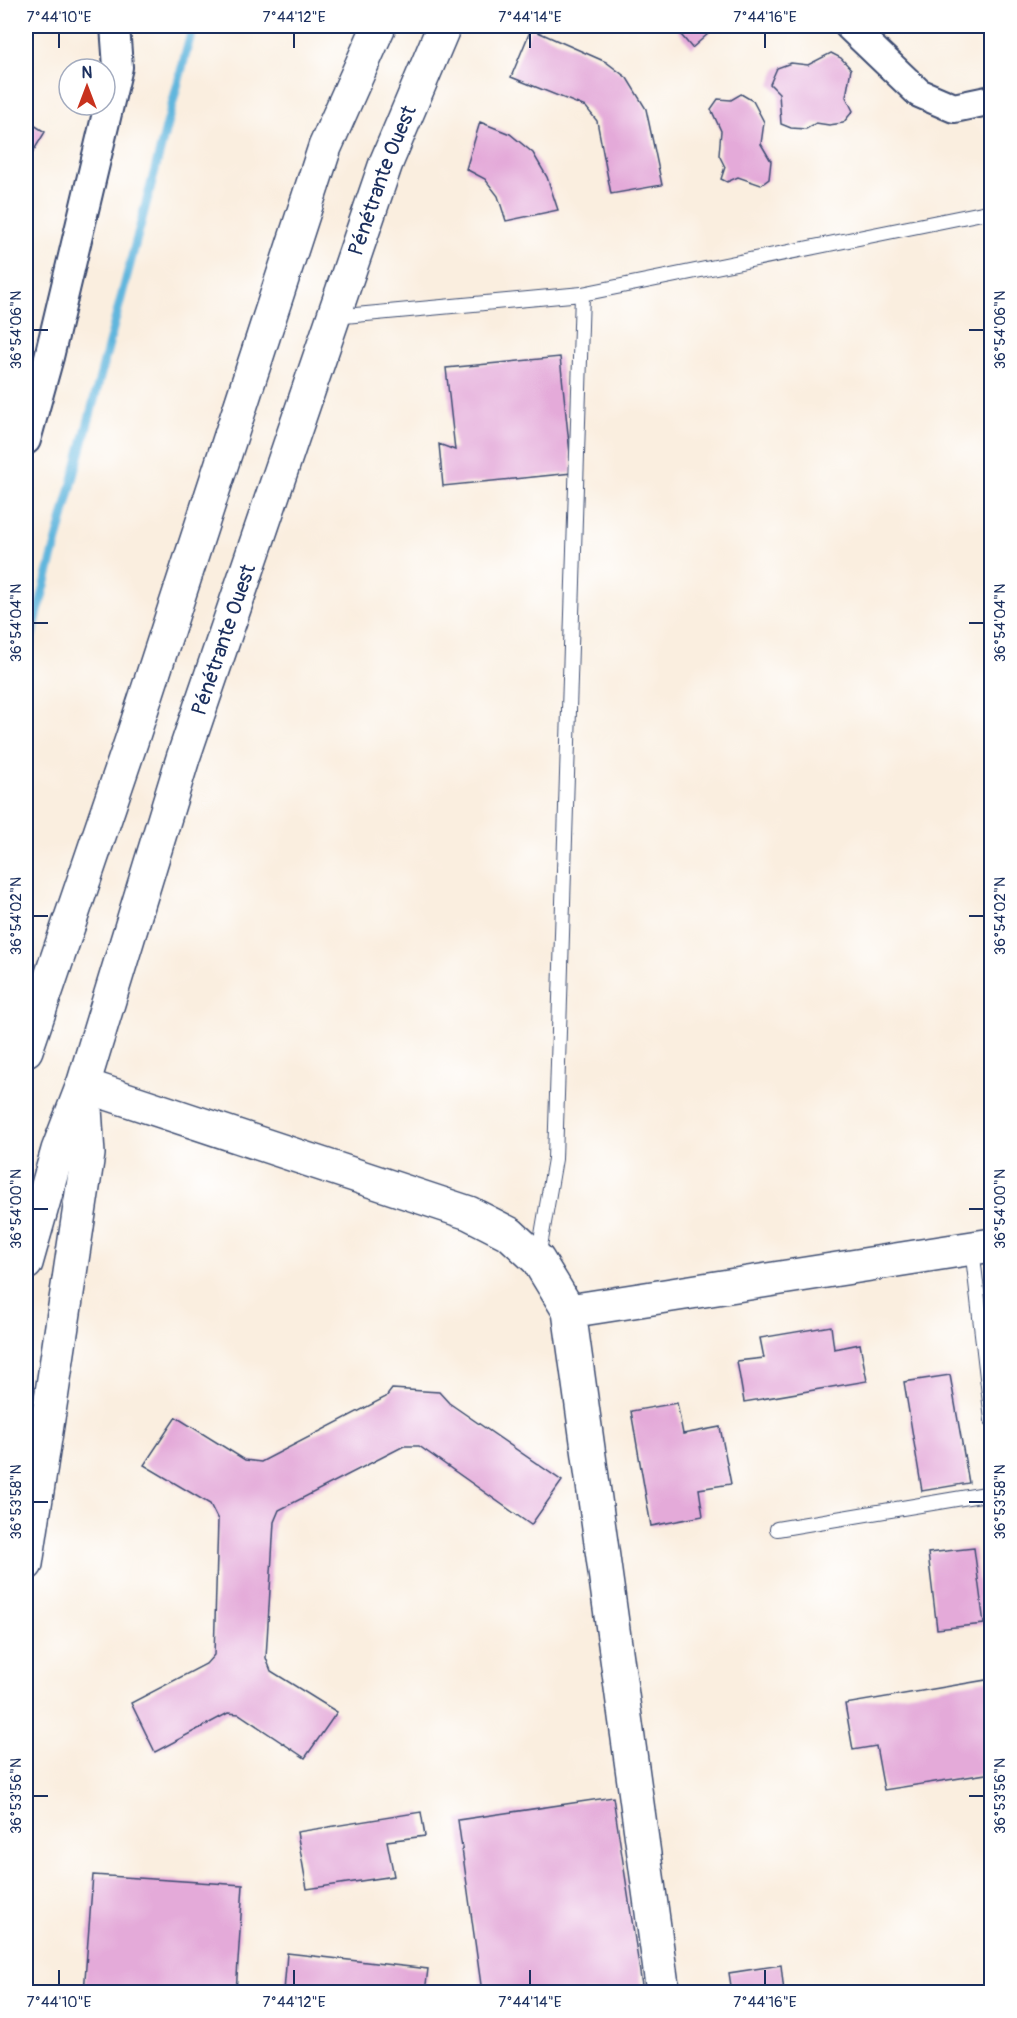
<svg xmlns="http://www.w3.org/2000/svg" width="1017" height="2018" viewBox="0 0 1017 2018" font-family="Pangolin,sans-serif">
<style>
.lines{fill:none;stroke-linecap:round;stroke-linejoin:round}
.stream{stroke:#60b6dd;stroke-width:9}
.building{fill:#e4aad9}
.lane-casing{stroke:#3c4c71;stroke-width:16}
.street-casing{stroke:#3c4c71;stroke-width:32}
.secondary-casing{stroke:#3c4c71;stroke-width:36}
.highway-casing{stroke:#3c4c71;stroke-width:36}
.lane{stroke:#fff;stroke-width:14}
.street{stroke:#fff;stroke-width:28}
.secondary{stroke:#fff;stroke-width:33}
.highway{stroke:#fff;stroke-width:33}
.ticks{fill:none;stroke:#1b2f5e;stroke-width:2}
.labels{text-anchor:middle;stroke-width:5;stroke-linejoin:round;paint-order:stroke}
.street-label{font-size:21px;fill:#1b2f5e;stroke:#fff}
.neatline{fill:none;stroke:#1b2f5e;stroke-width:2}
.ticks-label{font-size:15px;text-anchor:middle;fill:#1b2f5e}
</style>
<rect width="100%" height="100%" fill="#fff"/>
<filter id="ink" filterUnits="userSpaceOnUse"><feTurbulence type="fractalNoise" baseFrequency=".0167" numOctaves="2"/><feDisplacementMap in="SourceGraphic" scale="12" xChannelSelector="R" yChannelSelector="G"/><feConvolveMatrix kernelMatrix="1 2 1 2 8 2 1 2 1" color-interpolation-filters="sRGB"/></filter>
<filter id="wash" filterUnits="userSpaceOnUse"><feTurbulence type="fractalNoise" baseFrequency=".008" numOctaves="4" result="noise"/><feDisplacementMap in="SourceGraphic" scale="24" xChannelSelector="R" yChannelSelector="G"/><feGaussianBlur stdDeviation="1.35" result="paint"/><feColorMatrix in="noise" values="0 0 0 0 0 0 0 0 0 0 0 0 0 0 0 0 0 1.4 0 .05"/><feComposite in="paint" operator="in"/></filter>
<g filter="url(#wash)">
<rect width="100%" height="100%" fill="#faeedf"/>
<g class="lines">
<!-- stream -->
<path class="stream" d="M26,657L193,26"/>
</g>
<g id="blocks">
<!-- building -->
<path class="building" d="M682,26H717L692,48L677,30Z
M531,29L606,62L627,78L646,109L662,185L611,194L597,121L586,107L511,77Z
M831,53L841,58L851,69L846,97L853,111L843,123L829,125L816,123L806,129L791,128L781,124L779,93L770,84L777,68L791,63L808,65Z
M741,94L753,101L764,122L761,144L771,161L769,179L761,185L738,177L727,182L721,179L725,167L719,155L721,131L711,109L718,99L731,100Z
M26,120L45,132L26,163Z
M480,122L510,134L533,153L547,177L558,210L506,221L498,196L485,179L466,169Z
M560,357L572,473L443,486L439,444L455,450L446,368Z
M831,1326L834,1349L860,1344L867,1381L744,1402L737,1361L764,1358L760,1338Z
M950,1375L969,1483L922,1491L904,1382Z
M392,1389L439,1392L449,1403L562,1481L531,1525L419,1446H404L279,1510L274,1522L266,1658L271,1671L337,1712L305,1758L239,1714L228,1713L155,1752L131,1703L206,1664L214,1655L218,1520L210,1504L144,1465L176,1417L245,1460L261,1462L386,1397Z
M677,1403L683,1434L720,1427L731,1484L699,1489L703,1516L651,1526L631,1411Z
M974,1548L984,1624L937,1629L928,1553Z
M992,1679V1773L884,1790L876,1746L853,1750L845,1704Z
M613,1797L643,1992H482L458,1820Z
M421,1812L425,1836L387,1841L394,1876L307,1889L297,1832Z
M93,1875L243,1885L236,1992H84Z
M287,1953L428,1969L425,1992H284Z
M781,1965L784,1992H732L729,1973Z"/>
</g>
</g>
<g filter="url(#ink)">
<use href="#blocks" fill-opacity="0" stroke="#3c4c71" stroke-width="1.5"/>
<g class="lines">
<defs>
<path id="lane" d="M334,317L582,294L992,211
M972,1248L992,1420
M538,1258L555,1159L582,294
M777,1529L992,1493"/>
<path id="street" d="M849,26L919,93L954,108L992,100
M26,440L49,357L118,67L115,26"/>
<path id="secondary" d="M83,1085L469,1213L510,1234L538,1260L569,1311L663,1992
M569,1311L992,1245"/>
<g id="highway">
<path d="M26,1050L131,742L325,147L379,26"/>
<path id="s1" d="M26,1263L58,1150L83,1085L183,758L386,163L444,26"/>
<path d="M26,1564L88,1154L84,1093"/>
</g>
</defs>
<!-- lane casing -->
<use href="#lane" class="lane-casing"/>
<!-- street casing -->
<use href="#street" class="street-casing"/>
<!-- secondary casing -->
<use href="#secondary" class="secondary-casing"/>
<!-- highway casing -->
<use href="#highway" class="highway-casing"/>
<!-- lane -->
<use href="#lane" class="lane"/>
<!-- street -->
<use href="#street" class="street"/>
<!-- secondary -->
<use href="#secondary" class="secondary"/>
<!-- highway -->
<use href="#highway" class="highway"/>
</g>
</g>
<!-- ticks -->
<path class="ticks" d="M59,33V48M294,33V48M530,33V48M765,33V48M33,330H48M969,330H984M33,623H48M969,623H984M33,916H48M969,916H984M33,1209H48M969,1209H984M33,1502H48M969,1502H984M33,1796H48M969,1796H984M59,1970V1985M294,1970V1985M530,1970V1985M765,1970V1985"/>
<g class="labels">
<!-- street labels -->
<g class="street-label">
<text dy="7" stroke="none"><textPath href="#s1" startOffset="1140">Pénétrante Ouest</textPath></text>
<text dy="7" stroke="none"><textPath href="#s1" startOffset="654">Pénétrante Ouest</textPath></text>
</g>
</g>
<!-- margin -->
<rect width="1017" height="2018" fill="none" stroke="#fff" stroke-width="66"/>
<!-- north arrow -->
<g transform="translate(87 87)"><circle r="28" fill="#ffffff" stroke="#a4acbf" stroke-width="1.5"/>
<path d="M0-4.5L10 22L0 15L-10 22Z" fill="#c8321e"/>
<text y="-9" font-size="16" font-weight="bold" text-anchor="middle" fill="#1b2f5e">N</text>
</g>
<rect x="33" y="33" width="951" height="1952" class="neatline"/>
<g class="ticks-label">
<text x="59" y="22">7°44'10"E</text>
<text x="294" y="22">7°44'12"E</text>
<text x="530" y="22">7°44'14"E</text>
<text x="765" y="22">7°44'16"E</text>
<text transform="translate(16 330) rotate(-90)" y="5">36°54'06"N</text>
<text transform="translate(1000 330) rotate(-90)" y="5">36°54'06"N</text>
<text transform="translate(16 623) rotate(-90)" y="5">36°54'04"N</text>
<text transform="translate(1000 623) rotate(-90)" y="5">36°54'04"N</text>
<text transform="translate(16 916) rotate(-90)" y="5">36°54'02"N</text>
<text transform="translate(1000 916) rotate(-90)" y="5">36°54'02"N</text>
<text transform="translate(16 1209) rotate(-90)" y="5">36°54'00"N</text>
<text transform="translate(1000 1209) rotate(-90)" y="5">36°54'00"N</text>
<text transform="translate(16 1502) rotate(-90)" y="5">36°53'58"N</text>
<text transform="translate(1000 1502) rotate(-90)" y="5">36°53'58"N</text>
<text transform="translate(16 1796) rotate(-90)" y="5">36°53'56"N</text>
<text transform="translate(1000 1796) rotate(-90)" y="5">36°53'56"N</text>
<text x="59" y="2007">7°44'10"E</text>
<text x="294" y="2007">7°44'12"E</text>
<text x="530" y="2007">7°44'14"E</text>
<text x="765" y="2007">7°44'16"E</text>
</g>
</svg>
